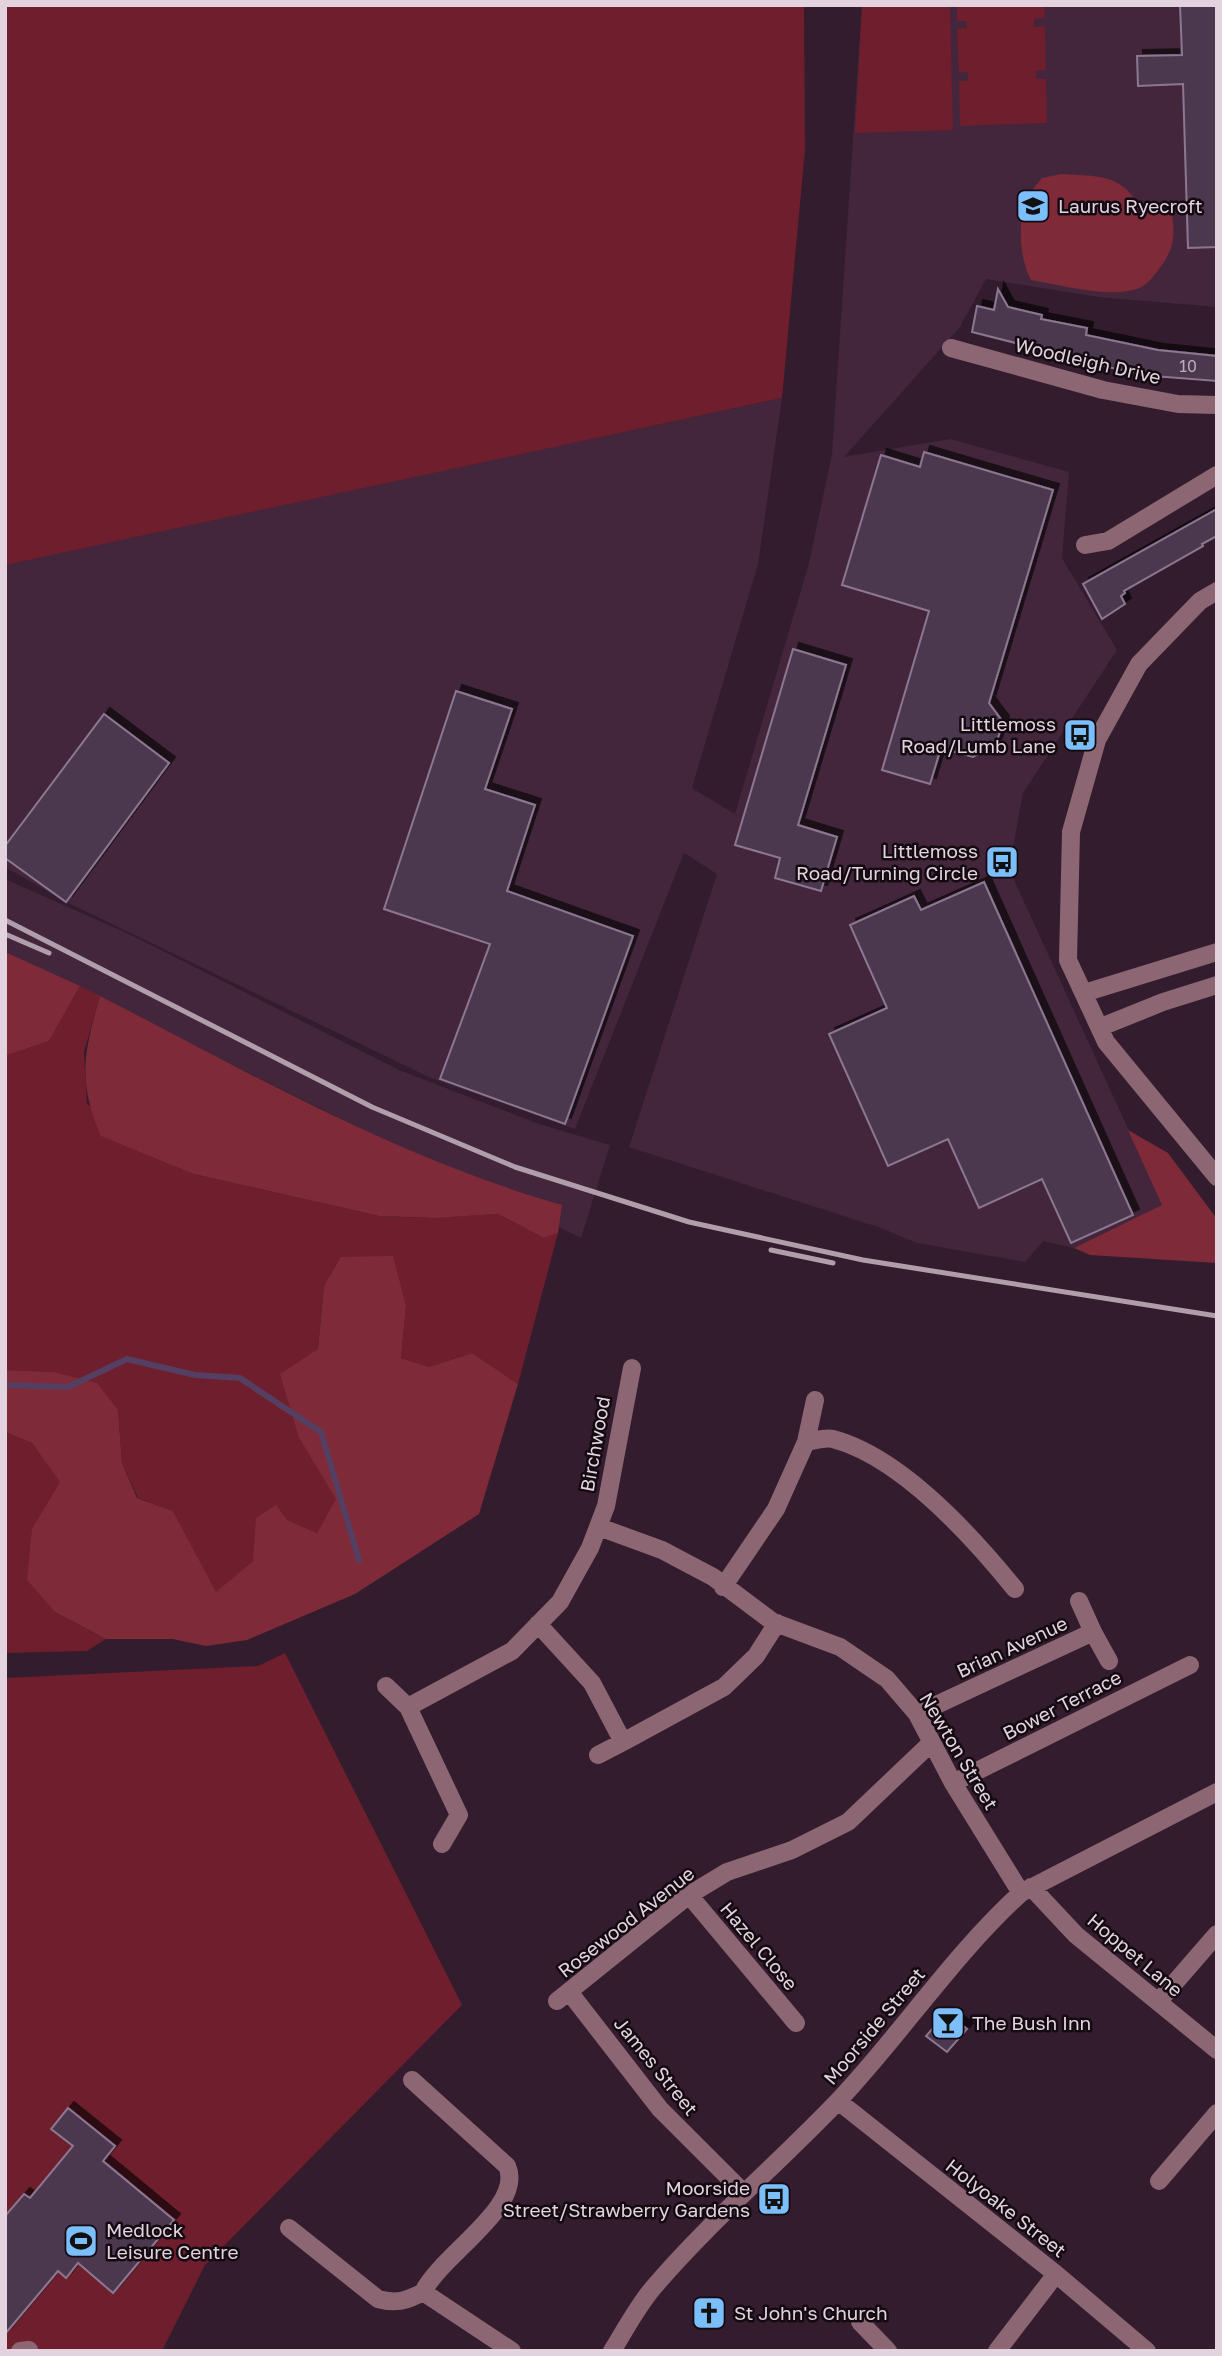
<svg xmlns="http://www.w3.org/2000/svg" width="1222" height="2356" viewBox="0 0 1222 2356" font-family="'Golos Text',sans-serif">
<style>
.built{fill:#43263b}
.green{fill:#6e1e2c}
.forest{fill:#7f2a38}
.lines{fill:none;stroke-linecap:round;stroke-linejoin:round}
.stream{stroke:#543f63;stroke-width:6}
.building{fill:#4c3950;stroke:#8c7791;stroke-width:2;filter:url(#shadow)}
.minor{stroke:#8c6673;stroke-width:18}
.rail{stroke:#b09eab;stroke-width:5}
.labels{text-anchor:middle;stroke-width:5;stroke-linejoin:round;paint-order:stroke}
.number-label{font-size:16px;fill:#bdacba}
.poi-label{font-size:19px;fill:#e3d3de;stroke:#140a11;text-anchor:start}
.street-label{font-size:19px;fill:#e3d3de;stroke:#140a11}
</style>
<defs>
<filter id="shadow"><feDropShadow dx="6" dy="-6" stdDeviation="0" flood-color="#0009"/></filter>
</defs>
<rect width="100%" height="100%" fill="#331c2d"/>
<!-- built -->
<path class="built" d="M862,5H1217V307L1098,297L986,279L960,327L844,457L950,439L1069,472L1062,558L1117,650L1023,793L1009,869L1163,1205L1074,1248L1043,1241L1025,1262L917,1243L881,1228L629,1147L717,874L684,853L575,1129L431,1078L66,902L5,867V564L782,398L758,564L692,788L735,814L809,563L832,454Z
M5,879L131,935L399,1070L539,1124L610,1145L581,1238L5,952Z"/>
<!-- green -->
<path class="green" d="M5,5H804L805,150L782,398L5,565Z
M862,5H950L953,130L855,133Z
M957,5H1044L1045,18L1034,19V27L1045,26L1046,70L1036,71V79H1046L1047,123L960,126L959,81H968V72L959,73L957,29L967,28L966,21H957Z
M80,986L100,996L84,1052L87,1104L194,1174L379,1216L426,1218L498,1214L544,1238L558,1233L518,1384L472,1353L429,1367L401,1358L406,1306L324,1286L318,1349L299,1438L337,1499L317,1533L286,1520L253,1561L216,1593L173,1511L138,1498L122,1463L118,1410L54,1372L5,1370V1056L49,1041Z
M5,1432L32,1443L61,1482L55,1612L106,1639L87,1651L5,1653Z
M285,1653L462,2005L205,2265L162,2351H5V1678L258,1666Z"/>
<!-- forest -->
<path class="forest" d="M1061,174C1082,176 1110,173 1127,190C1136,199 1140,208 1151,215L1163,211L1172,215C1175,235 1174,249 1161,266C1154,276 1146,288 1133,290C1101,297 1062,285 1031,280C1019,258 1017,220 1028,197C1031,190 1038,184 1042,178Z
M5,952L80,986L49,1041L5,1056Z
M100,996C250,1073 399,1159 562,1205L558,1233L544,1238L498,1214L434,1218L379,1216L194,1174L101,1136C77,1081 84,1052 100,996Z
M1128,1130L1168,1153L1217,1219V1263L1090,1255L1074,1248L1162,1205Z
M393,1256L406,1306L401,1358L429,1367L472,1353L518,1384L479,1514L355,1594L247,1640L206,1646L173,1639H106L55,1612L27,1580L32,1529L60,1482L32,1443L5,1432V1370L54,1372L97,1383L118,1410L122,1463L137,1498L173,1511L216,1592L253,1561L256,1518L276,1505L287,1520L317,1533L336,1499L299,1438L280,1374L318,1349L324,1286L341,1257Z"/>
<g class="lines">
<!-- stream -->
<path class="stream" d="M5,1385L68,1387L127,1359L195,1375L240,1378L321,1432L359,1560"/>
</g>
<!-- building -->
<path class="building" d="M1180,5H1217V247L1188,248L1183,84L1138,86L1137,56L1182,55Z
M998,289L1008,307L1042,315L1041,319L1087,328L1086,335L1158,350L1217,356V381L1153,376L1066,359L1067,356L972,332L977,306L994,310Z
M924,452L1053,490L989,703L1003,722L996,744L973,757L941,748L930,784L882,770L929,611L842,585L881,455L920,467Z
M1217,509V536L1202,544L1203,546L1124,591L1125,593L1121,596L1125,604L1102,619L1083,584Z
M793,649L846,665L798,825L837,837L821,891L775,878L780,858L735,845Z
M456,691L512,709L485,789L535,805L507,891L633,936L565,1124L440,1079L490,944L384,909Z
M104,714L169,763L66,902L5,858V846Z
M984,882L1133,1215L1071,1243L1042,1179L979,1208L948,1139L888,1166L829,1034L887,1008L850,925L914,896L921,910Z
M946,2013L967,2029L947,2052L926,2036Z
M68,2108L115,2146L103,2161L174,2220L113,2293L78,2263L66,2278L58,2271L5,2334V2216L24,2194L30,2198L73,2146L51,2129Z"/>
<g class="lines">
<!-- minor -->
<path class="minor" d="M951,348L1103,390L1178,404L1217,405
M1085,545L1108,541L1217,475
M1217,591L1200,601L1139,664L1097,740L1071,832L1068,960L1106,1042L1217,1177
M1084,993L1217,952
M1101,1027L1163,1002L1217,985
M806,1442L815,1400
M599,1527L662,1550L713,1577L773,1622L840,1647L887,1679L917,1714L953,1783L1021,1893
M723,1587L776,1509L806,1442C814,1441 825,1437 833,1439C901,1457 972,1536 1015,1589
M538,1624L592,1683L623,1742L724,1687L756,1656L777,1623
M1093,1632L1109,1661
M386,1686L408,1707L459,1815L442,1844
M408,1707L512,1651L560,1602L590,1548L606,1506L632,1368
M917,1714L1093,1632L1079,1601
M598,1755L623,1742
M953,1783L1190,1665
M1031,1887L1076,1935L1217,2050
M689,1895L796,2023
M570,1993L660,2109L743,2192
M557,2001L689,1895L727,1872L792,1850L848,1822L931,1743
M1158,2002L1217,1934
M412,2080L507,2166C525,2206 442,2254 423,2292
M838,2101L1056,2274L1147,2351
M1159,2181L1217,2113
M289,2228L378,2299C396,2304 407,2301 423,2292L512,2351
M860,2322L888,2351
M20,2351L29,2350
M612,2351C625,2330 637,2307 653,2288C710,2221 778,2164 839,2100C902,2033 953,1955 1021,1893L1217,1792
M997,2351L1056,2274"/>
<!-- rail -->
<path class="rail" d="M5,920L372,1107L515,1167L689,1222L863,1260L1217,1316
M5,934L49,953
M771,1250L833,1263"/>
</g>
<!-- icons -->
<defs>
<symbol id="school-square" viewBox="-11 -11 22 22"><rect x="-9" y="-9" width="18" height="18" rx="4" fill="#7cbef9" stroke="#140a11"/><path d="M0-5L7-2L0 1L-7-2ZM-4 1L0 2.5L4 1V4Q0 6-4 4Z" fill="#111"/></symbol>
<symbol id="bus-square" viewBox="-11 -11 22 22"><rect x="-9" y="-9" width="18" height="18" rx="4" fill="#7cbef9" stroke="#140a11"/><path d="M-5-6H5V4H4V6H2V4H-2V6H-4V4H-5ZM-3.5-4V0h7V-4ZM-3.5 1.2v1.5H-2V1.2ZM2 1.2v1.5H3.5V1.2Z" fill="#111"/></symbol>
<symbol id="bar-square" viewBox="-11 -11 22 22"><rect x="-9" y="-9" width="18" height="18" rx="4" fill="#7cbef9" stroke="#140a11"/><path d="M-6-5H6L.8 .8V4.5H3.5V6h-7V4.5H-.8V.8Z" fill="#111"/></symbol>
<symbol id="stadium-square" viewBox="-11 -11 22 22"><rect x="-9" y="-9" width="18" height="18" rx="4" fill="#7cbef9" stroke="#140a11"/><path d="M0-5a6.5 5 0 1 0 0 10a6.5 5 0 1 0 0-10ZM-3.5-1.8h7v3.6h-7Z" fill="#111"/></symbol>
<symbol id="church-square" viewBox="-11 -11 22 22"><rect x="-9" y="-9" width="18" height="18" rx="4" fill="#7cbef9" stroke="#140a11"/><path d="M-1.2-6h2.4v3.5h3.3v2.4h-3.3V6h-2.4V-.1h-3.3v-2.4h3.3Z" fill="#111"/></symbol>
</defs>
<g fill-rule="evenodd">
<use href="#school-square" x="1014" y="187" width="38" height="38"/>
<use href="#bus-square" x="1061" y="716" width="38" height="38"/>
<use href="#bus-square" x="983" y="843" width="38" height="38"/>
<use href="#bar-square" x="929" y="2004" width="38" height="38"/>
<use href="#bus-square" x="755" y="2180" width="38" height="38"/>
<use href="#stadium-square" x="62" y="2222" width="38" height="38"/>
<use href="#church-square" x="690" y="2294" width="38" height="38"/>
</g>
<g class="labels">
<!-- number labels -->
<g class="number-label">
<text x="1188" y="372">10</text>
</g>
<!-- poi labels -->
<g class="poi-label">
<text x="1058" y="213">Laurus Ryecroft</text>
<text x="1056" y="731" text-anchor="end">Littlemoss<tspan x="1056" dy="22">Road/Lumb Lane</tspan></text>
<text x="978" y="858" text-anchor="end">Littlemoss<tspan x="978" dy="22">Road/Turning Circle</tspan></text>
<text x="972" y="2030">The Bush Inn</text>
<text x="750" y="2195" text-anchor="end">Moorside<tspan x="750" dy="22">Street/Strawberry Gardens</tspan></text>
<text x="106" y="2237">Medlock<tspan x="106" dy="22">Leisure Centre</tspan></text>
<text x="734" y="2320">St John's Church</text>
</g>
<!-- street labels -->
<g class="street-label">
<text transform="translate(1088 361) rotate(13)" y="7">Woodleigh Drive</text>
<text transform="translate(595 1444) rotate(-80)" y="7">Birchwood</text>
<text transform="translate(1012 1647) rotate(-25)" y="7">Brian Avenue</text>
<text transform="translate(1062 1705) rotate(-27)" y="7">Bower Terrace</text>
<text transform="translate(959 1751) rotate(59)" y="7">Newton Street</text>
<text transform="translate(626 1922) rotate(-38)" y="7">Rosewood Avenue</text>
<text transform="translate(759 1946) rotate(50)" y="7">Hazel Close</text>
<text transform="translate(1135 1955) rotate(40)" y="7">Hoppet Lane</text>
<text transform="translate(874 2026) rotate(-50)" y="7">Moorside Street</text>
<text transform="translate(656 2066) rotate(51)" y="7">James Street</text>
<text transform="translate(1006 2208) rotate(38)" y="7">Holyoake Street</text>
</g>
</g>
<!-- border -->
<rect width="1222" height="2356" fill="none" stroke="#e3d3de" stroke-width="14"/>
</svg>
